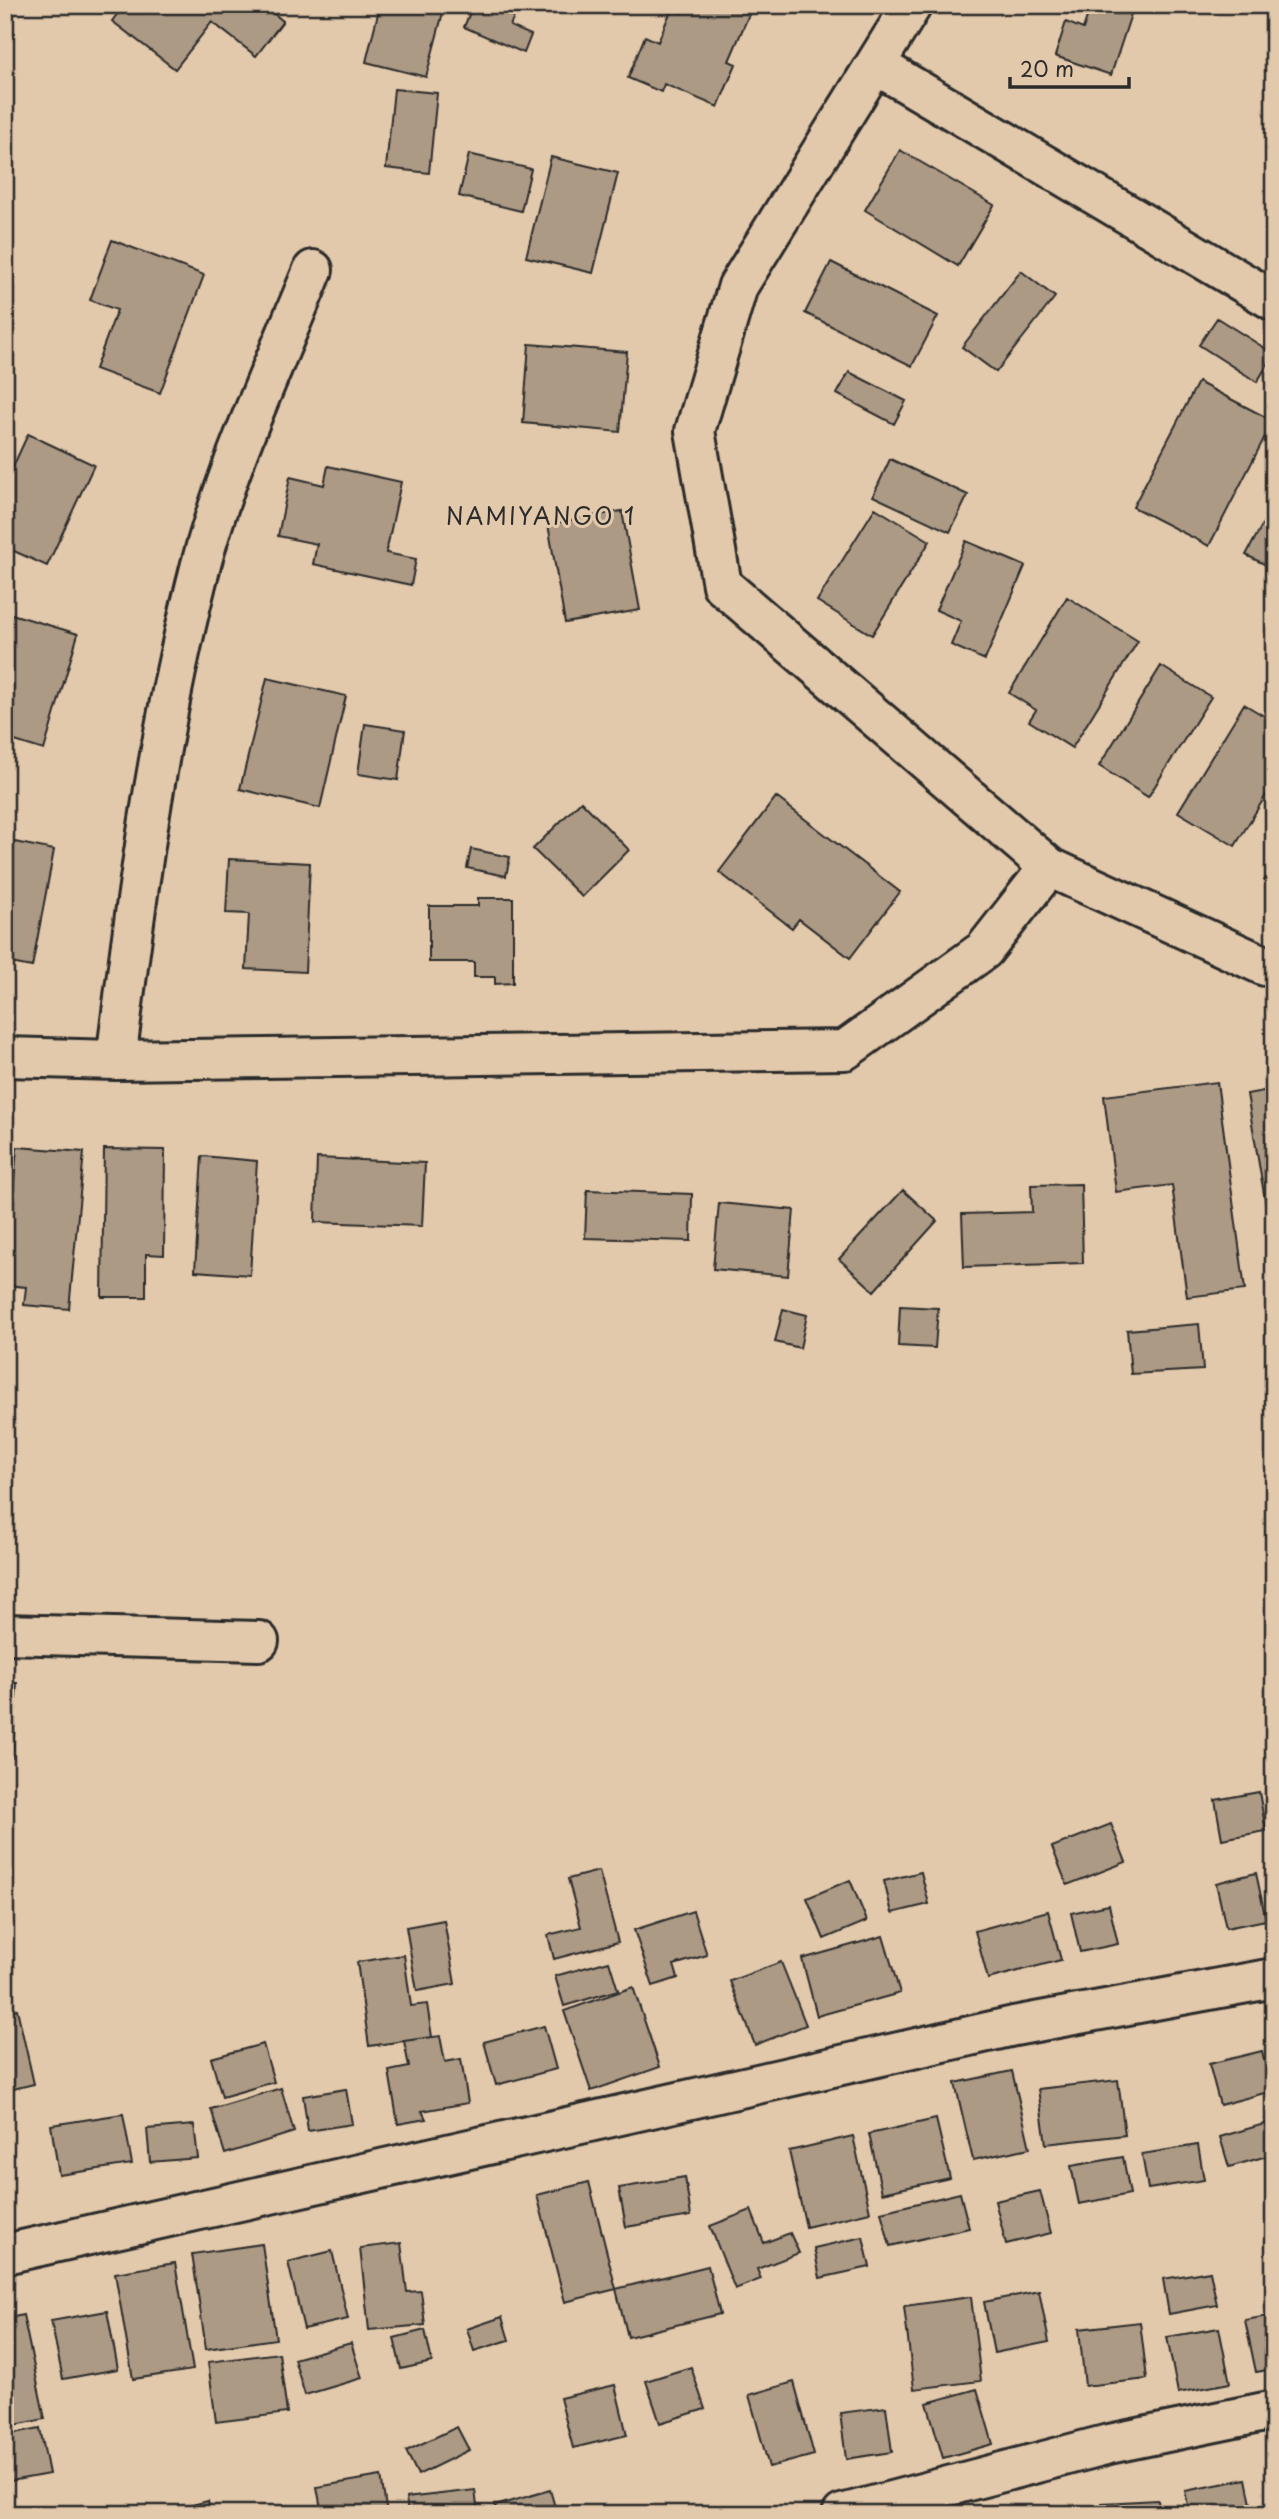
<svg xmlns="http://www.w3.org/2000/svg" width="1279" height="2519" viewBox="0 0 1279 2519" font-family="'Playpen Sans',sans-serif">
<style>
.building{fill:#ad9a85;stroke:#2b2b2b;stroke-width:2}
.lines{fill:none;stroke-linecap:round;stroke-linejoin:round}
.minor-casing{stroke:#2b2b2b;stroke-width:44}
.minor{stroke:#e3c9ab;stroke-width:38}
.labels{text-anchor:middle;stroke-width:6;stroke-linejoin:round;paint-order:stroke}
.quarter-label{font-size:23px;letter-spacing:2px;fill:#2b2b2b;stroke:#e3c9ab}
</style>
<rect width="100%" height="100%" fill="#e3c9ab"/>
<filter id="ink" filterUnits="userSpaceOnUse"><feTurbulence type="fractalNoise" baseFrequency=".0143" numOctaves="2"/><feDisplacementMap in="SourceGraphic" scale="14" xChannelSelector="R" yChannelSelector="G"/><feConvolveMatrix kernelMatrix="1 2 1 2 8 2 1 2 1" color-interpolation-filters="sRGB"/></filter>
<g filter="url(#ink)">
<!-- building -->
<path class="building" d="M124,5H263L283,21L256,56L212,22L175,69L112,21Z
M380,5H445L426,77L366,62Z
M473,5H519L510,26L531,35L524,53L464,27Z
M686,5H753L729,61L736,64L718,107L664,84L661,92L628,78L645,36L658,42L672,8L682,13Z
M1091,5H1134L1111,75L1055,56L1066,22L1083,29Z
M394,89L437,93L429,173L386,168Z
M900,150L994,205L958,266L865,210Z
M469,154L531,169L521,211L459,196Z
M551,157L618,173L593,273L526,257Z
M112,240L204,275L160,393L95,369L117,310L90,300Z
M831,262L938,316L912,366L805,313Z
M1021,271L1055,297L996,372L962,347Z
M1217,318L1274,354L1257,382L1199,345Z
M529,344L627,352L620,432L523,423Z
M849,372L906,401L894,424L837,394Z
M1198,382L1273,421L1209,546L1133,507Z
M28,434L94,465L47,566L5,547V484Z
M890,459L968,495L950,532L873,496Z
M328,466L401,482L386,553L416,559L411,585L313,564L317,544L278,536L290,477L324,485Z
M1274,503V569L1246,555Z
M875,508L930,541L872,635L817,601Z
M622,511L640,610L565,623L548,524Z
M966,541L1025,566L985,660L951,645L961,621L936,610Z
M1067,597L1138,641L1072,748L1029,721L1036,710L1009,693Z
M5,612L78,634L44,750L5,738Z
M1161,666L1211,697L1148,797L1099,766Z
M267,678L346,696L320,808L240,789Z
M1244,704L1274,722V782L1235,846L1178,812Z
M365,724L405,730L398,780L358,774Z
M776,797L900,892L850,958L799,919L792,928L719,872Z
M581,801L629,850L582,897L533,849Z
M5,840L54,850L32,967L5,962Z
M471,849L510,857L506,876L467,868Z
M229,859L310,863L305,972L246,969L249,914L226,913Z
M1274,863V886L1264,881Z
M478,898H513V983L495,984V977H474V962H429V906H478Z
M1217,1082L1245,1290L1187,1297L1172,1185L1116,1192L1104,1096Z
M1274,1089V1228L1270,1229L1247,1094Z
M17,1147L84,1152L69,1309L24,1305L26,1287L5,1285Z
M104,1149L165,1150L164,1255L146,1254V1297H102Z
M202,1156L257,1161L250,1275L195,1271Z
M317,1158L425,1163L422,1226L315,1222Z
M1081,1184L1083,1263L964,1267L962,1214L1032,1212L1031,1185Z
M587,1190L692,1194L691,1241L585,1238Z
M903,1190L937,1221L874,1291L839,1259Z
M719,1203L794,1210L788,1276L713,1269Z
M900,1306L938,1308L935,1348L898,1346Z
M783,1309L807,1315L800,1348L775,1342Z
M1199,1324L1203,1370L1131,1374L1127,1330Z
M5,1683H17L12,1758H5Z
M1259,1792L1266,1831L1222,1839L1215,1800Z
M1111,1824L1126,1862L1067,1885L1052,1847Z
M599,1871L618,1942L554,1959L548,1935L581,1927L568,1879Z
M921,1872L929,1904L892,1913L884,1881Z
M1256,1873L1266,1920L1226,1928L1216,1883Z
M850,1880L867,1921L824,1939L807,1898Z
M1109,1905L1118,1944L1080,1952L1071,1913Z
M693,1911L707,1955L674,1965L678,1978L653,1986L634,1930Z
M1048,1911L1061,1960L988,1979L975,1931Z
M444,1920L455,1984L417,1991L406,1927Z
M883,1936L900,1993L817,2016L802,1959Z
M404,1955L411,2006L427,2004L432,2037L369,2046L357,1962Z
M609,1961L618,1990L564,2006L555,1976Z
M781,1962L806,2025L755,2045L730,1981Z
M633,1987L660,2067L591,2091L564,2011Z
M17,2009L34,2084L5,2091V2012Z
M544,2026L556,2069L496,2085L484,2042Z
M440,2036L445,2062L461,2059L468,2103L422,2111L426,2119L398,2124L389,2071L409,2067L404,2041Z
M263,2044L274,2082L222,2097L211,2058Z
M1262,2051L1272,2091L1220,2105L1209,2064Z
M1012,2071L1030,2148L973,2160L955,2083Z
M1118,2080L1125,2135L1046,2144L1038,2089Z
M281,2088L294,2132L225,2154L211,2109Z
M346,2089L352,2124L308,2131L303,2096Z
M123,2114L132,2164L59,2175L51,2125Z
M936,2119L950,2178L882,2193L869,2134Z
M1274,2121V2154L1229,2167L1220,2137Z
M194,2125L198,2158L150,2162L147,2129Z
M853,2136L870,2212L806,2227L789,2151Z
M1198,2145L1204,2180L1148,2189L1142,2154Z
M1123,2157L1130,2194L1079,2204L1071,2166Z
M685,2177L691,2216L626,2227L619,2188Z
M589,2182L616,2289L565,2302L537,2195Z
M1040,2191L1051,2233L1006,2244L995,2201Z
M960,2193L969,2228L890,2246L881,2212Z
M751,2210L764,2243L790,2233L799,2253L757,2269L761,2279L735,2289L710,2226Z
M863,2237L870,2267L820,2278L814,2248Z
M401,2243L407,2292L421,2291L425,2325L369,2330L360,2248Z
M262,2244L276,2339L206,2349L192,2254Z
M332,2251L348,2319L304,2329L288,2262Z
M175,2263L193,2370L133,2379L115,2273Z
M708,2266L720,2314L628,2337L616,2289Z
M1210,2271L1217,2305L1169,2314L1163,2279Z
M1039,2291L1049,2342L994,2353L984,2302Z
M971,2297L981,2381L914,2389L904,2306Z
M107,2311L118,2369L63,2379L51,2321Z
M23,2315L45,2419L5,2427V2319Z
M1274,2315V2369L1256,2372L1245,2320Z
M502,2317L509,2340L474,2351L467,2329Z
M1140,2322L1147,2379L1085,2386L1079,2329Z
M1219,2328L1230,2383L1178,2393L1167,2337Z
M425,2330L432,2362L401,2369L394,2338Z
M351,2343L362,2378L305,2395L294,2359Z
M279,2353L287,2413L216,2422L208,2362Z
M691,2367L705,2409L660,2423L646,2381Z
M794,2382L814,2455L769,2467L749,2395Z
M615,2385L627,2435L573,2448L560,2398Z
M977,2389L993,2444L943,2458L927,2403Z
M886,2407L892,2452L846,2459L840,2413Z
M457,2427L469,2450L418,2475L406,2451Z
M40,2428L49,2474L5,2482V2435Z
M381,2476L387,2514H322L317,2487Z
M1246,2479L1253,2514H1190L1185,2491Z
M475,2490L478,2514H408L406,2498Z
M550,2490L557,2514H497L495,2506Z
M1158,2500L1159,2514H1103L1102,2503Z
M208,2501L211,2514H157Z"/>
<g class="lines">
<defs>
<path id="minor" d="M912,5L738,286L695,431L722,585L1049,867L1265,966L1274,967
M876,65L1274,301
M5,1057L116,1060L845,1050L984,950L1049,867
M116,1060C136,900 157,740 196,584C222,476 271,373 313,270
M5,1634L259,1641
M5,2254L1014,2026L1274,1978
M842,2514L1109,2444L1274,2410"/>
</defs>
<!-- minor casing -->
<use href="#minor" class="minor-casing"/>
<!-- minor -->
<use href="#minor" class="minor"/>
</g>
</g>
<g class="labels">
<!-- quarter labels -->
<g class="quarter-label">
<text x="541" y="525">NAMIYANGO 1</text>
</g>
</g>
<!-- margin -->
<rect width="1279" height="2519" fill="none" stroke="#e3c9ab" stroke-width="28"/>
<rect x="14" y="14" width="1251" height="2491" fill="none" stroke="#2b2b2b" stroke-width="2.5" filter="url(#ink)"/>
<!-- scale -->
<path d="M1010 77v10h119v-10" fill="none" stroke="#2b2b2b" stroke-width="3.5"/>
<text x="1020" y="77" font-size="21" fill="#2b2b2b" stroke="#e3c9ab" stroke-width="5" paint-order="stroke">20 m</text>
</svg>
